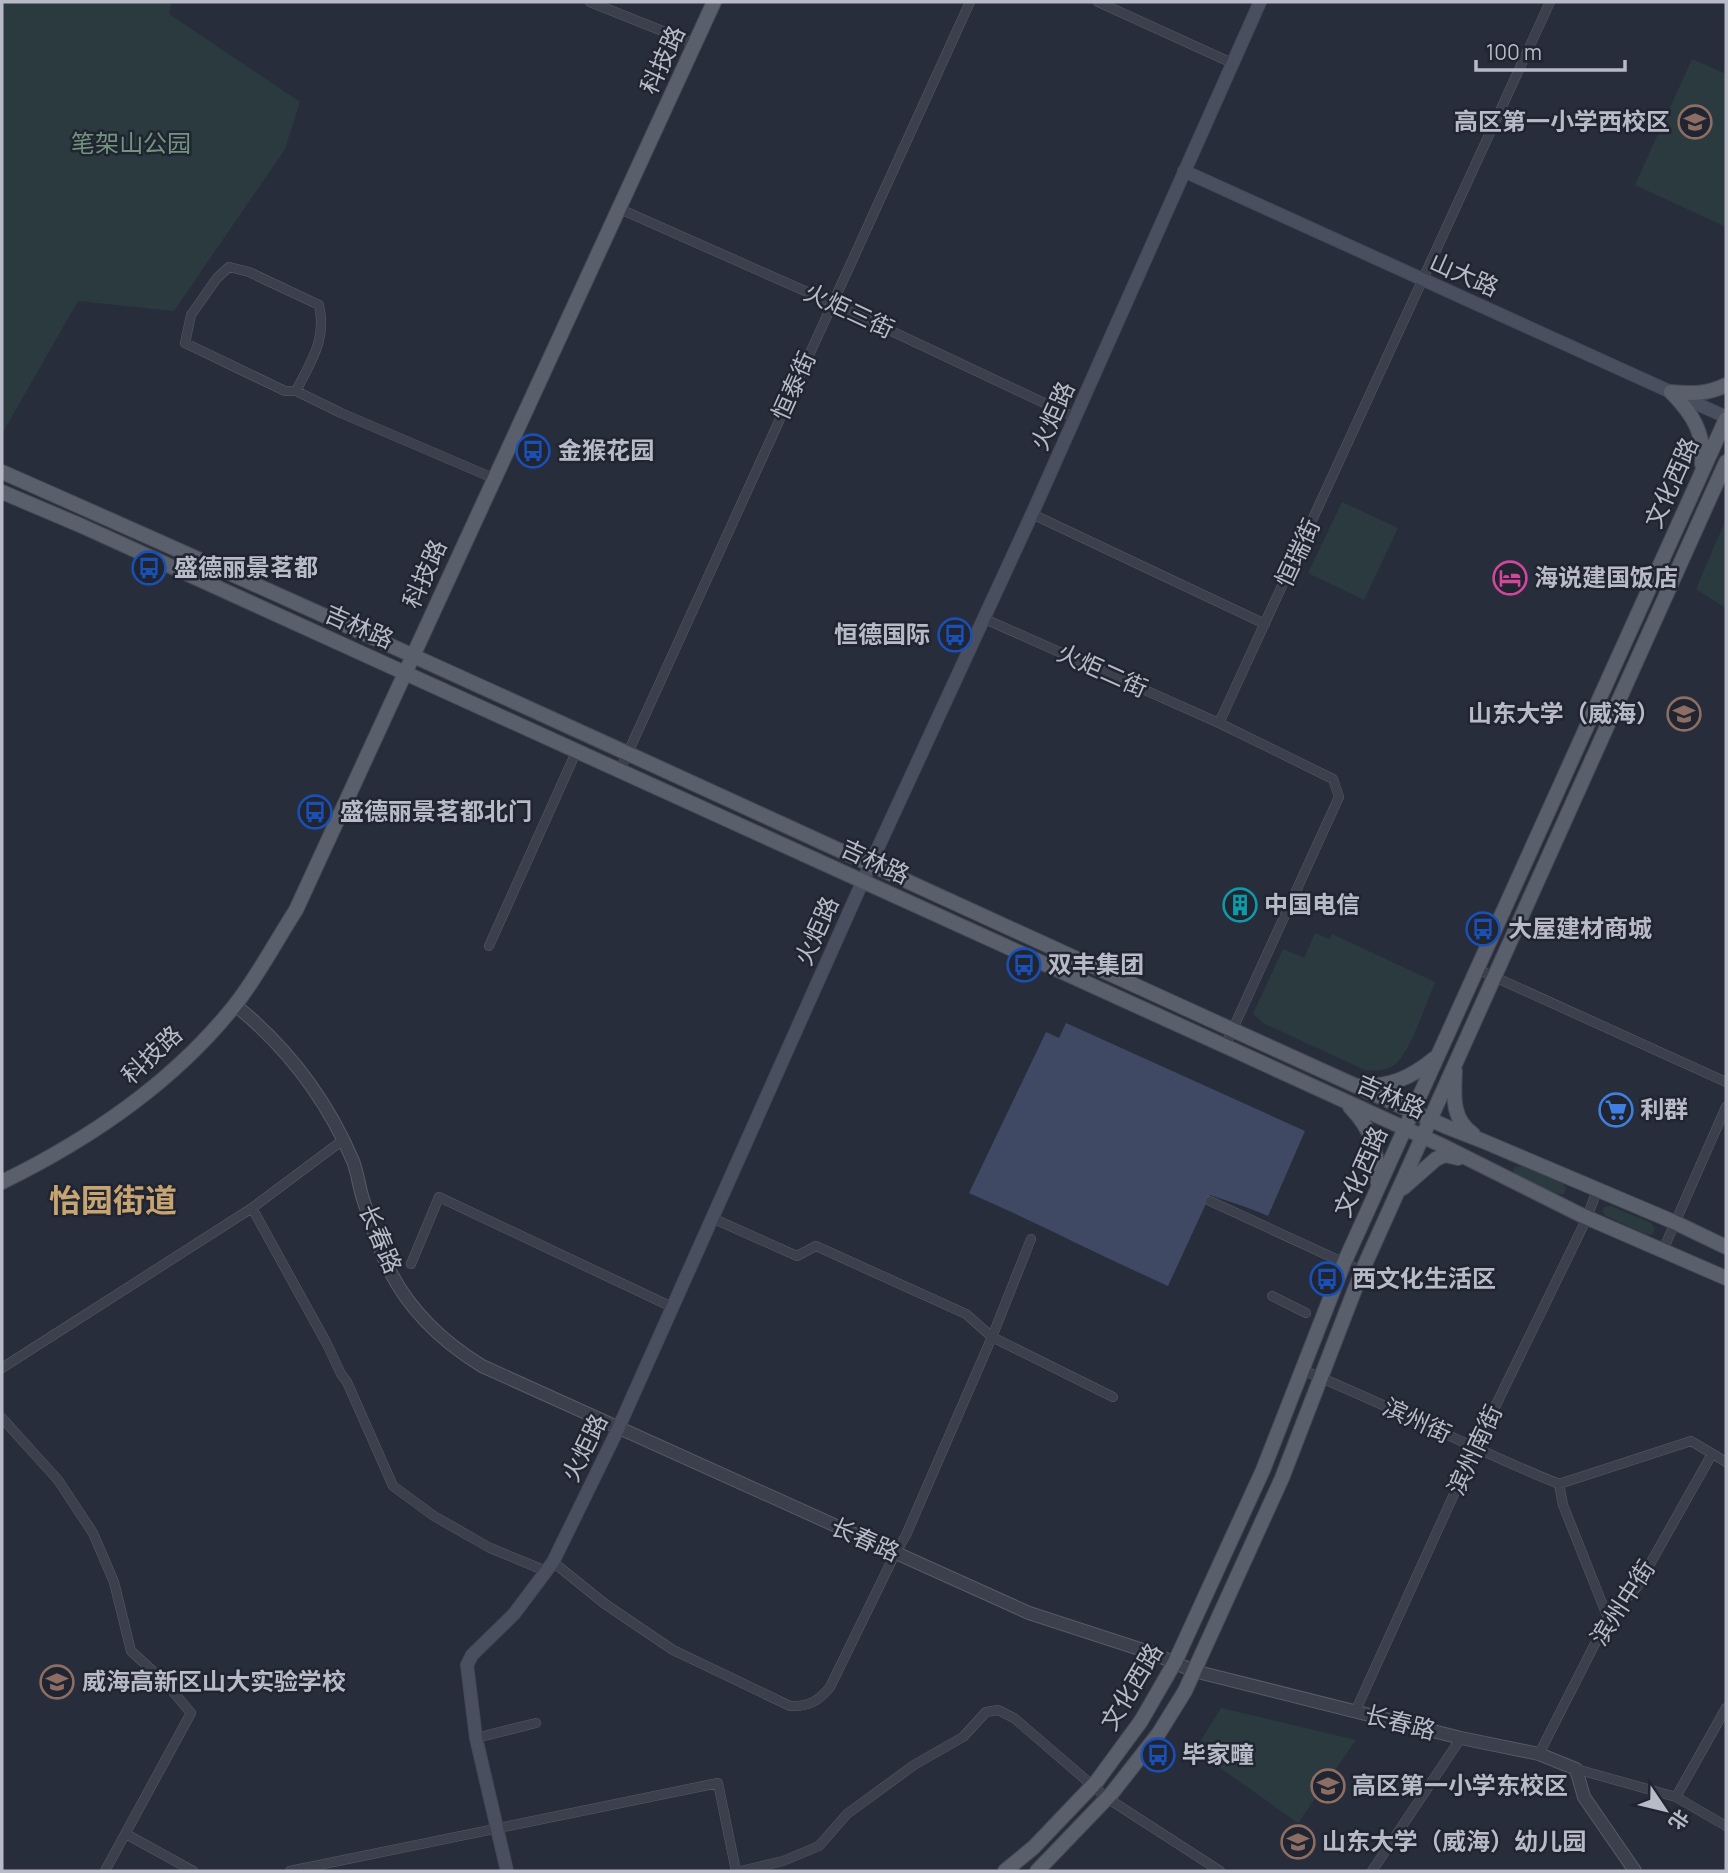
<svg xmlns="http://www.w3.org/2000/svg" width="1728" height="1873" viewBox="0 0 1728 1873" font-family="Manrope,'Noto Sans SC',sans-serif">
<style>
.green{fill:#2b3a3e}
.water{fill:#404963}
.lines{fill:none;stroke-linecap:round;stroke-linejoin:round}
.minor-casing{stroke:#565b67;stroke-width:10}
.tertiary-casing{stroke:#565b67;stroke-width:14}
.secondary-casing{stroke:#454955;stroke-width:14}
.primary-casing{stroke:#454955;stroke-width:16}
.minor{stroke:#3b404c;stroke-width:9}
.tertiary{stroke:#3b404c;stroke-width:12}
.secondary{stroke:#4a4f5f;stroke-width:12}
.primary{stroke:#5a5f6c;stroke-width:14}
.labels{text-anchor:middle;stroke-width:5;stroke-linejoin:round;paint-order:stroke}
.street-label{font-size:24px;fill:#b8bbc7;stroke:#202531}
.poi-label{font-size:24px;font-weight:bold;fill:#b8bbc7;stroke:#202531;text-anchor:start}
.park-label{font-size:24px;fill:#72957f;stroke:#202531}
.district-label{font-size:32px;font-weight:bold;fill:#c7a472;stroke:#202531}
</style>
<rect width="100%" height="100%" fill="#282d3c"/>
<!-- green -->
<path class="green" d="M2,2H172L169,14L300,102L285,149L174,311L78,301L2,434Z
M1692,59L1726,74V227L1635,185Z
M1342,502L1398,528L1364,600L1308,573Z
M1726,519V608L1696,589Z
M1315,933L1329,939L1332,934L1435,982C1427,1001 1409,1056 1393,1066C1384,1071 1375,1071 1365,1070L1263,1023L1253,1014L1283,949L1304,958Z
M1522,1166L1562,1183L1566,1188L1564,1194H1558L1517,1176L1513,1171L1515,1167Z
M1611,1206L1651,1223L1655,1229L1653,1234L1647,1235L1606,1216L1602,1211L1604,1207Z
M1221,1708L1356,1740L1298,1823L1195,1750Z"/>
<!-- water -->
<path class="water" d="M1066,1023L1305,1131L1268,1216C1248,1207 1230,1202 1210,1195L1168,1286C1101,1256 1036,1222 969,1193L1046,1032L1059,1038Z"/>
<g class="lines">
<defs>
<path id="minor" d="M590,2L695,44
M1098,2L1232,63
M620,209L832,303L1076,418
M296,391C311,361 327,340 319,305L249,272L229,267L217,278L191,315L185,343L285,391H296L341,413L493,478
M1032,514L1265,624
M985,619L1219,723
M620,770L970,2
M489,946L577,750
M1477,969L1726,1082
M1225,1046L1339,797L1333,779L1219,723L1550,2
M1210,1201L1362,1271
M252,1208L327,1344L341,1374L347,1382L393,1486L434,1516L490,1548L546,1571
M712,1218L797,1256L816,1246L966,1314L992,1337L1113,1397
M1663,1250L1726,1107
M411,1264L439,1197L672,1307
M1272,1296L1306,1313
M2,1368L252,1208L343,1140
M1302,1370C1389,1405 1472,1449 1559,1484L1691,1441L1726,1462
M2,1418L58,1480L93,1533L114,1582L131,1651L165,1682L191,1713L105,1871
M1559,1484L1563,1505L1608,1618
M553,1562L605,1604L673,1650L790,1706C808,1707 819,1701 830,1687L895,1554L906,1535L992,1337L1031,1239
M1355,1712L1475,1448L1587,1218L1597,1190
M476,1738L536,1723
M1539,1754L1608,1618L1637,1587L1712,1454
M1576,1769L1676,1797L1726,1826
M1676,1797L1726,1708
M126,1834L193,1871
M290,1871L718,1783L736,1871
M741,1871L783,1861L819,1846L847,1814L914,1765L963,1737L986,1712L998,1710L1014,1718L1107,1798L1220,1871
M1372,1871L1461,1738"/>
<path id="tertiary" d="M235,1005C286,1046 327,1100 353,1161C358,1174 359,1188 364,1202C371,1223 378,1246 388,1267C408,1309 443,1342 482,1366L1029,1613L1152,1653L1194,1671L1461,1738L1539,1754L1576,1769L1584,1797L1635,1871"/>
<path id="secondary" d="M1184,171L1726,417
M507,1871L476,1738L467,1665L472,1655L514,1614L553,1562L618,1429L870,865L1032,514L1260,2"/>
<path id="primary" d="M1671,392C1692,413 1705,433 1702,464
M1671,392C1691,394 1708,394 1726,385
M2,472C486,685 965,910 1447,1127L1483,1141L1674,1222L1726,1247
M2,492L82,526L1225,1046L1439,1144L1581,1215L1726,1278
M1455,1071C1454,1095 1451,1119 1473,1134
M1358,1086C1390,1087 1411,1078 1435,1058
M1350,1107C1374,1132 1377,1150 1378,1184
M2,1182C90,1139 173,1083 235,1005C258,976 276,941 296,910L714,2
M1403,1188L1436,1159L1445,1155L1458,1158
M1005,1871L1034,1847L1097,1781L1141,1721L1175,1662L1263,1470L1344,1263L1726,419
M1037,1871L1112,1793L1159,1733L1185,1691L1282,1478L1362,1271L1726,462"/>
</defs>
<!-- minor casing -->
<use href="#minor" class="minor-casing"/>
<!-- tertiary casing -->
<use href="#tertiary" class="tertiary-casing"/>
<!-- secondary casing -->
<use href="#secondary" class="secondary-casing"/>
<!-- primary casing -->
<use href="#primary" class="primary-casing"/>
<!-- minor -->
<use href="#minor" class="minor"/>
<!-- tertiary -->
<use href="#tertiary" class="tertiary"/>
<!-- secondary -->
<use href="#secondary" class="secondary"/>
<!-- primary -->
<use href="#primary" class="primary"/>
</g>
<!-- icons -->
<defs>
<symbol id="school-ring" viewBox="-11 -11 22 22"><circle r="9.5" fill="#202531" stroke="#8d6e63" stroke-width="1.5"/><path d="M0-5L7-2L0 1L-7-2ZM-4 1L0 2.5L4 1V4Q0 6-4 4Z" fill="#8d6e63"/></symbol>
<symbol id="bus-ring" viewBox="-11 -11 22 22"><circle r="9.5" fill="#202531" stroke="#1a4fb4" stroke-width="1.5"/><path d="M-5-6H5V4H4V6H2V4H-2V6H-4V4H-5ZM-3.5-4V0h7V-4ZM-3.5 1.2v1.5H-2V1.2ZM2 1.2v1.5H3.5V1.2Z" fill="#1a4fb4"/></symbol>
<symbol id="hotel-ring" viewBox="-11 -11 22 22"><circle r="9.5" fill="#202531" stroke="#d1479c" stroke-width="1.5"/><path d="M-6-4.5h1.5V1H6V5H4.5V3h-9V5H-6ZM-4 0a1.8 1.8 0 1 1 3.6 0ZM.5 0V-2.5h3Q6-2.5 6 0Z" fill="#d1479c"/></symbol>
<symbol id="university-ring" viewBox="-11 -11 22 22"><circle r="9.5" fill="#202531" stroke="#8d6e63" stroke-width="1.5"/><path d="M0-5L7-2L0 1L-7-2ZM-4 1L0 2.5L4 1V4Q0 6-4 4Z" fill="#8d6e63"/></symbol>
<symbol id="building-ring" viewBox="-11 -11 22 22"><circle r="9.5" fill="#202531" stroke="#0f9aa8" stroke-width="1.5"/><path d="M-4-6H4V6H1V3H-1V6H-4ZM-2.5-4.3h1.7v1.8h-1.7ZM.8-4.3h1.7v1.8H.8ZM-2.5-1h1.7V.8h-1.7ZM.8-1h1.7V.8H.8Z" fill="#0f9aa8"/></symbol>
<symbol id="supermarket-ring" viewBox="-11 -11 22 22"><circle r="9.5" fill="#202531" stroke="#3f7fe0" stroke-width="1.5"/><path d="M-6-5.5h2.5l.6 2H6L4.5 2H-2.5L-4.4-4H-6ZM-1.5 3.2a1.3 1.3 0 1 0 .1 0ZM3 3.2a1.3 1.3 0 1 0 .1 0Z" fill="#3f7fe0"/></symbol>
</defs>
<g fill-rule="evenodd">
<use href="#school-ring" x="1676" y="103" width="38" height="38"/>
<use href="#bus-ring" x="514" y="432" width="38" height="38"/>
<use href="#bus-ring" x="130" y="549" width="38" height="38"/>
<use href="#hotel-ring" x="1491" y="559" width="38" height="38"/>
<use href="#bus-ring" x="936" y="616" width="38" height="38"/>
<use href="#university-ring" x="1665" y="695" width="38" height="38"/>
<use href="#bus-ring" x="296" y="793" width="38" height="38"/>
<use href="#building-ring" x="1221" y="886" width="38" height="38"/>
<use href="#bus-ring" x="1464" y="910" width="38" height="38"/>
<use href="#bus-ring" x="1005" y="946" width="38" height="38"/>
<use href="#supermarket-ring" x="1597" y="1091" width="38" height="38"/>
<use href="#bus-ring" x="1308" y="1260" width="38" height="38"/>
<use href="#school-ring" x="38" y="1663" width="38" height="38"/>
<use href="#bus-ring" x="1139" y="1736" width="38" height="38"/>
<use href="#school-ring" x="1309" y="1767" width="38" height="38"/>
<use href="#school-ring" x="1279" y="1823" width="38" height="38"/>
</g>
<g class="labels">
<!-- street labels -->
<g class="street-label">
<text transform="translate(663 60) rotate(-65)" y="8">科技路</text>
<text transform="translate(1464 275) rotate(24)" y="8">山大路</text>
<text transform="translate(849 311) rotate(25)" y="8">火炬三街</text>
<text transform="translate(794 386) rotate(-66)" y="8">恒泰街</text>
<text transform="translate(1053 416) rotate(-66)" y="8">火炬路</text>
<text transform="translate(1672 483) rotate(-66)" y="8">文化西路</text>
<text transform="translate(1298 553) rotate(-65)" y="8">恒瑞街</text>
<text transform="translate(425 574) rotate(-66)" y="8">科技路</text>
<text transform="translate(359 627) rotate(24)" y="8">吉林路</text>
<text transform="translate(1102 671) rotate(24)" y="8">火炬二街</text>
<text transform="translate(875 862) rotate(25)" y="8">吉林路</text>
<text transform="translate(817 931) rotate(-66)" y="8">火炬路</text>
<text transform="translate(152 1055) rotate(-43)" y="8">科技路</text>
<text transform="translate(1391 1097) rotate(24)" y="8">吉林路</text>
<text transform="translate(1361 1172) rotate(-66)" y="8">文化西路</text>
<text transform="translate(380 1239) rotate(67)" y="8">长春路</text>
<text transform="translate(1417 1421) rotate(25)" y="8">滨州街</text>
<text transform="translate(585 1448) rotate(-64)" y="8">火炬路</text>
<text transform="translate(1475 1450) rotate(-65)" y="8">滨州南街</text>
<text transform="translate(865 1540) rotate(24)" y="8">长春路</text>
<text transform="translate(1623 1603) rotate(-57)" y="8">滨州中街</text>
<text transform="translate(1132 1687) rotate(-59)" y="8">文化西路</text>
<text transform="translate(1400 1723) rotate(14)" y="8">长春路</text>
</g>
<!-- poi labels -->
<g class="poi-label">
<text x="1670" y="130" text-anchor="end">高区第一小学西校区</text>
<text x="558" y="459">金猴花园</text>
<text x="174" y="576">盛德丽景茗都</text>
<text x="1534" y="586">海说建国饭店</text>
<text x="930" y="643" text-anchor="end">恒德国际</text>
<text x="1660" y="722" text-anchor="end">山东大学（威海）</text>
<text x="340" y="820">盛德丽景茗都北门</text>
<text x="1264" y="913">中国电信</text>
<text x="1508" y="937">大屋建材商城</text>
<text x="1048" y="973">双丰集团</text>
<text x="1640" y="1118">利群</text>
<text x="1352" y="1287">西文化生活区</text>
<text x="82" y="1690">威海高新区山大实验学校</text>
<text x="1182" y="1763">毕家疃</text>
<text x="1352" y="1794">高区第一小学东校区</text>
<text x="1322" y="1850">山东大学（威海）幼儿园</text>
</g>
<!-- park labels -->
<g class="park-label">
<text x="131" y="152">笔架山公园</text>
</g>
<!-- district labels -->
<g class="district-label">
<text x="113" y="1212">怡园街道</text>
</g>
</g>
<!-- border -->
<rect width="1728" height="1873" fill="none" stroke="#b8bbc7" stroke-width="7"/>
<!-- north arrow -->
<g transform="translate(1665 1810) rotate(125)" stroke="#202531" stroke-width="5" paint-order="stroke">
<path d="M0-5L12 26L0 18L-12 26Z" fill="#b8bbc7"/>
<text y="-10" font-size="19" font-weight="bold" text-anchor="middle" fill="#b8bbc7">北</text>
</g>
<!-- scale -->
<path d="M1476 60v10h149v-10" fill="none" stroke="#b8bbc7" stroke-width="3.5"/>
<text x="1486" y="60" font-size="21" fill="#b8bbc7" stroke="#202531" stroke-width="5" paint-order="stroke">100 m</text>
</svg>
